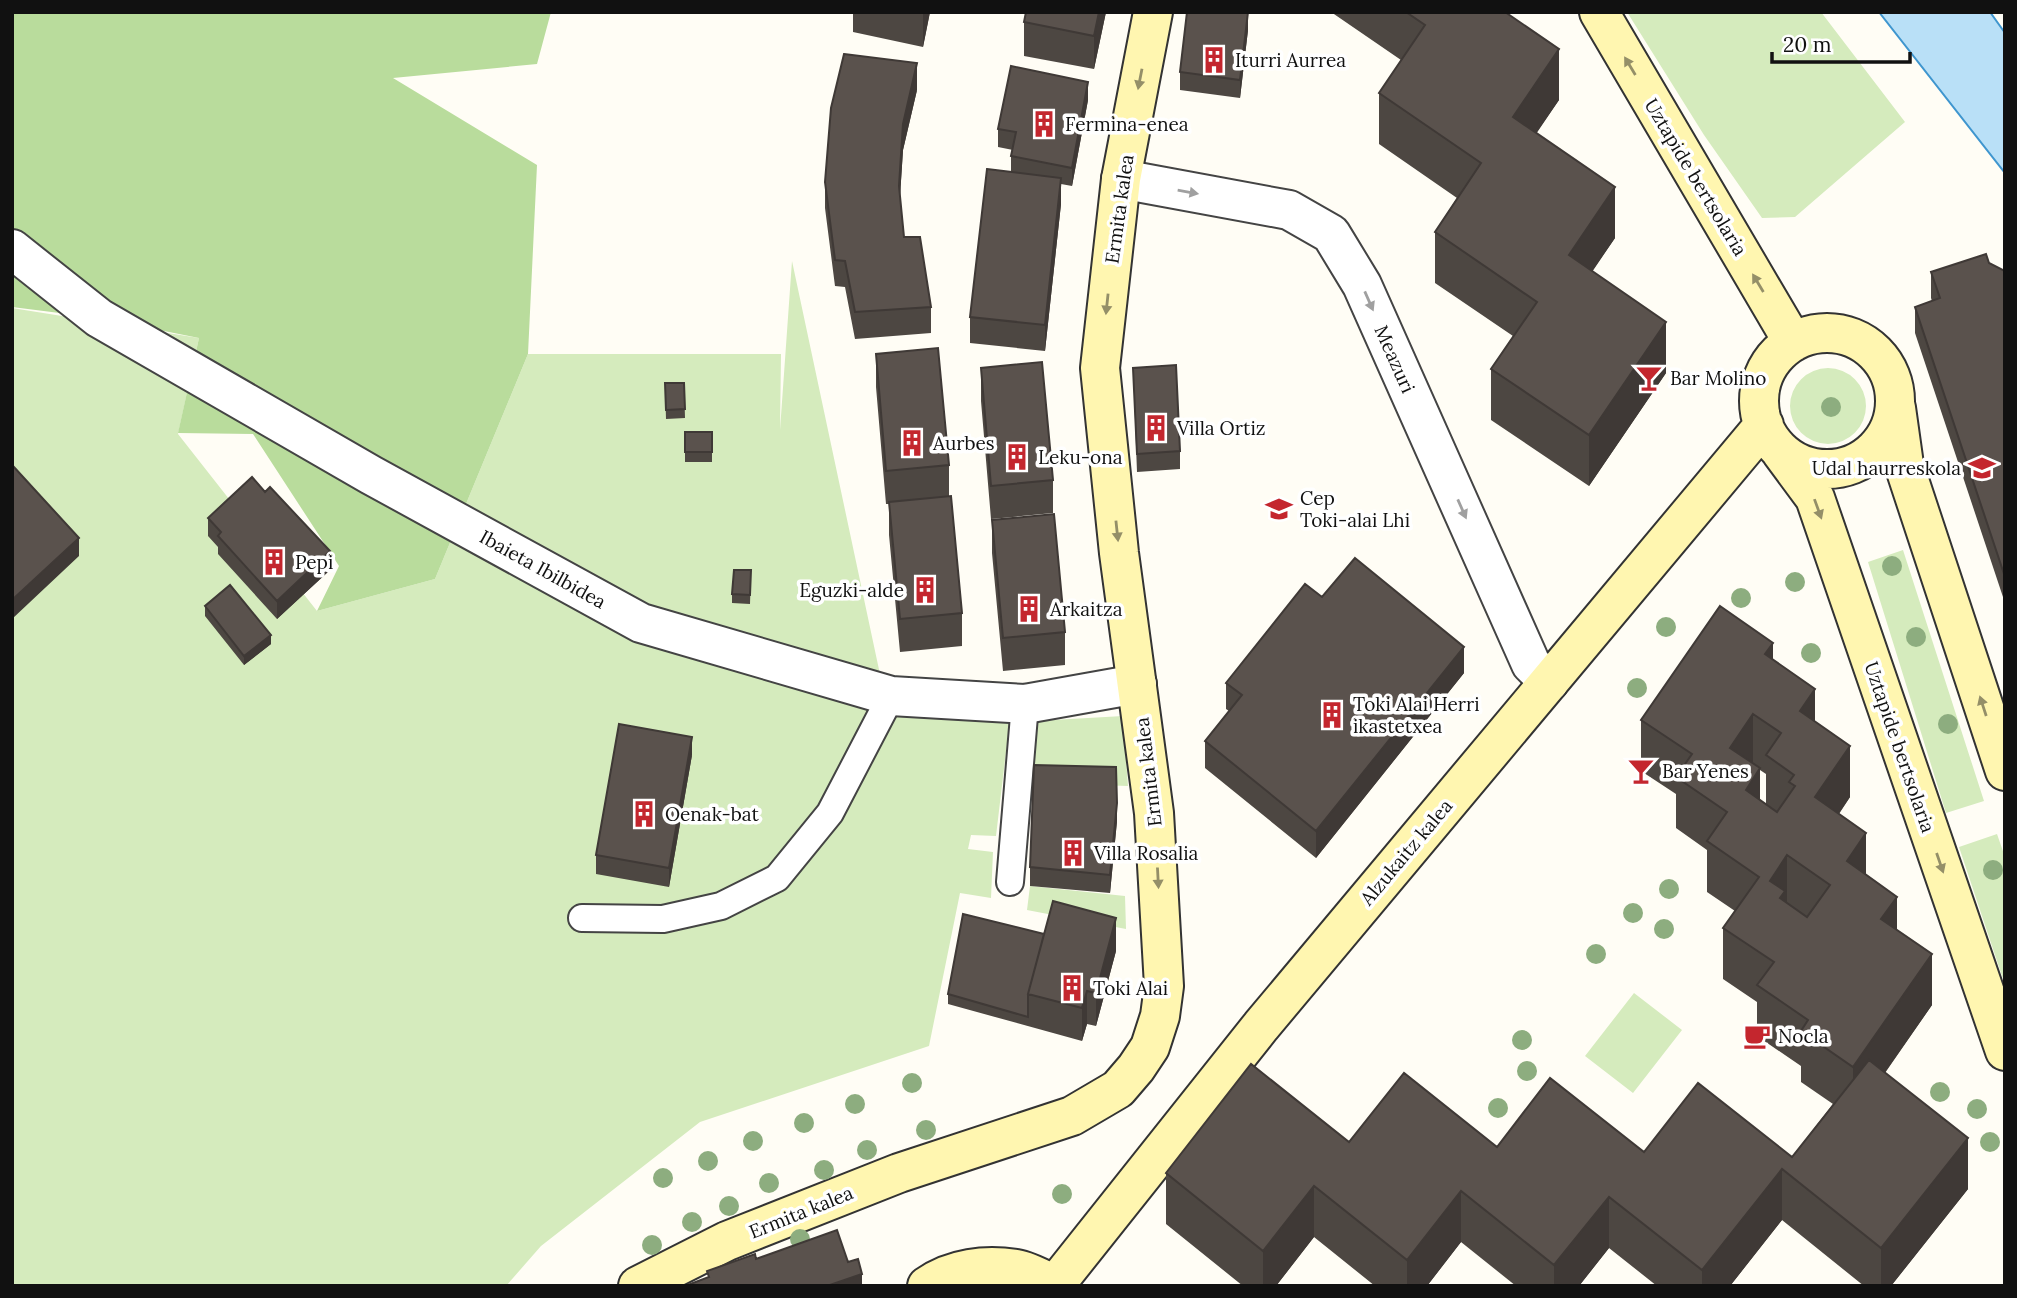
<svg xmlns="http://www.w3.org/2000/svg" width="2017" height="1298" viewBox="0 0 2017 1298" font-family="Lora,serif">
<style>
.green{fill:#d5ebbd}
.forest{fill:#b9dc9c}
.water{fill:#b9e0f7;stroke:#3f96cf;stroke-width:2}
.lines{fill:none;stroke-linecap:round;stroke-linejoin:round}
.lane-casing{stroke:#444;stroke-width:30}
.street-casing{stroke:#444;stroke-width:42}
.secondary-casing{stroke:#333;stroke-width:42}
.lane{stroke:#fff;stroke-width:26}
.street{stroke:#fff;stroke-width:38}
.secondary{stroke:#fff6b0;stroke-width:38}
.tree{fill:#8dad7f}
.wall{fill:#4d4742;fill-rule:evenodd}
.shaded-wall{fill:#3f3936}
.building{fill:#5a524d;stroke:#3f3936;stroke-width:2;fill-rule:evenodd}
.oneway{fill:#948f68}
.oneway2{fill:#a0a0a0}
.labels{text-anchor:middle;stroke-width:7;stroke-linejoin:round;paint-order:stroke}
.poi-label{font-size:19px;fill:#111;stroke:#fff;text-anchor:start}
.street-label{font-size:19px;fill:#111;stroke:#fff}
</style>
<rect width="100%" height="100%" fill="#fffdf5"/>
<!-- green -->
<path class="green" d="M1627,12H1821L1905,122L1795,217L1762,218L1704,135Z
M792,261L881,679L1010,718L996,836L971,835L968,849L993,852L991,898L960,893L929,1046L700,1122L541,1246L506,1286H12V308L199,338L178,434L317,611L435,579L528,354H781L780,430Z
M1790 406a38 38 0 1 1 76 0a38 38 0 1 1-76 0Z
M1903,550L1984,801L1946,813L1868,562Z
M1123,716L1128,786L1034,783L1035,721Z
M1997,834L2005,857V985L1959,847Z
M1030,886L1125,896L1126,929L1027,910Z
M1634,993L1682,1030L1633,1093L1585,1056Z"/>
<!-- forest -->
<path class="forest" d="M12,12H551L537,64L393,78L537,165L528,354L435,579L317,611L339,566L253,434L178,433L199,338L99,318L12,307Z"/>
<!-- water -->
<path class="water" d="M1879,12H1990L2005,33V173Z"/>
<g class="lines">
<defs>
<path id="lane" d="M1010,882L1025,704
M582,918L663,919L721,906L777,878L830,813L891,696"/>
<path id="street" d="M1121,179L1289,210L1331,234L1362,285L1531,664L1549,682
M12,249L99,318L371,475L641,623L891,696L1025,704L1137,684"/>
<path id="secondary" d="M1599,12L1793,342
M1759 401a68 68 0 1 1 136 0a68 68 0 1 1-136 0Z
M1896,408L1904,465L2005,771
M1781,452L1815,498L2005,1051
M1055,1285L1261,1026L1764,425
M638,1286L727,1241L899,1173L1072,1116L1118,1089L1136,1068L1150,1047L1160,1016L1164,986L1154,813L1119,553L1100,368L1121,179L1153,12
M927,1286C952,1268 986,1264 1016,1269C1029,1271 1044,1280 1056,1286"/>
</defs>
<!-- lane casing -->
<use href="#lane" class="lane-casing"/>
<!-- street casing -->
<use href="#street" class="street-casing"/>
<!-- secondary casing -->
<use href="#secondary" class="secondary-casing"/>
<!-- lane -->
<use href="#lane" class="lane"/>
<!-- street -->
<use href="#street" class="street"/>
<!-- secondary -->
<use href="#secondary" class="secondary"/>
</g>
<!-- trees -->
<g class="tree">
<circle cx="1831" cy="407" r="10"/>
<circle cx="1892" cy="566" r="10"/>
<circle cx="1795" cy="582" r="10"/>
<circle cx="1741" cy="598" r="10"/>
<circle cx="1666" cy="627" r="10"/>
<circle cx="1916" cy="637" r="10"/>
<circle cx="1811" cy="653" r="10"/>
<circle cx="1637" cy="688" r="10"/>
<circle cx="1948" cy="724" r="10"/>
<circle cx="1993" cy="870" r="10"/>
<circle cx="1669" cy="889" r="10"/>
<circle cx="1633" cy="913" r="10"/>
<circle cx="1664" cy="929" r="10"/>
<circle cx="1596" cy="954" r="10"/>
<circle cx="1522" cy="1040" r="10"/>
<circle cx="1527" cy="1071" r="10"/>
<circle cx="912" cy="1083" r="10"/>
<circle cx="1940" cy="1092" r="10"/>
<circle cx="855" cy="1104" r="10"/>
<circle cx="1498" cy="1108" r="10"/>
<circle cx="1977" cy="1109" r="10"/>
<circle cx="804" cy="1123" r="10"/>
<circle cx="926" cy="1130" r="10"/>
<circle cx="753" cy="1141" r="10"/>
<circle cx="1990" cy="1142" r="10"/>
<circle cx="867" cy="1150" r="10"/>
<circle cx="708" cy="1161" r="10"/>
<circle cx="824" cy="1170" r="10"/>
<circle cx="663" cy="1178" r="10"/>
<circle cx="769" cy="1183" r="10"/>
<circle cx="1062" cy="1194" r="10"/>
<circle cx="729" cy="1206" r="10"/>
<circle cx="692" cy="1222" r="10"/>
<circle cx="800" cy="1239" r="10"/>
<circle cx="652" cy="1245" r="10"/>
</g>
<!-- wall -->
<path class="wall" d="M853,12H930L923,47L853,32Z
M1106,12L1094,69L1024,56V22Z
M1331,12H1505L1559,100L1536,133L1615,238L1592,271L1666,373L1589,486L1491,420V369L1513,336L1435,283V232L1457,198L1379,144V93L1401,60Z
M1248,30L1240,98L1180,90V72Z
M917,90L903,150L900,196L904,237L931,307V333L855,339L845,287L835,286L825,208V182Z
M1088,100L1072,186L1061,184V204L1045,351L970,343V317L1011,172V156L1013,150L998,147V129Z
M1989,263L2005,271V603L1915,333V307L1932,301L1931,298V272Z
M876,354L949,465V496L962,613V646L900,652L889,535V504H886L876,387Z
M981,368L1053,480V513L991,519L981,401Z
M1133,368L1180,451V469L1137,472Z
M665,383H684L685,418L666,419Z
M685,432H712V462H685Z
M208,518L330,570L277,619L218,554V547L208,536Z
M992,520L1065,632V665L1003,671L992,553Z
M751,570L750,604L732,603V594Z
M1322,597L1464,673L1316,858L1205,768V741L1229,711L1226,709V683Z
M205,606L271,644L244,665L205,616Z
M1773,660L1815,722L1850,797L1839,814L1866,875L1897,930L1932,1005L1885,1073L1968,1189L1891,1286H1864L1782,1220L1730,1286H1657L1609,1248L1579,1286H1516L1461,1242L1427,1286H1375L1314,1237L1276,1286H1243L1166,1224V1173L1349,1142L1792,1157L1833,1104L1801,1082V1066L1757,1036V1002L1723,979V928L1735,911L1707,892V850L1676,828V794L1641,771V720ZM1760,770L1766,774V804L1760,800Z
M692,755L669,887L596,874V855Z
M1117,821L1110,893L1030,886V867Z
M1116,951L1096,1026L1087,1024L1082,1041L948,1004V994Z"/>
<!-- shaded-wall -->
<path class="shaded-wall" d="M924,12H930L923,47V14Z
M1099,12H1106L1094,69V36Z
M1248,12V30L1240,98V80Z
M1559,49V100L1513,168V117Z
M917,63V90L903,150L899,212V186L903,124Z
M1088,82V100L1072,186V168Z
M1061,178V204L1045,351V325Z
M1615,187V238L1569,306V255Z
M1666,322V373L1589,486V435Z
M79,538V556L12,619V600Z
M330,551V570L277,619V601Z
M271,635V644L244,665V656Z
M1773,643V694L1765,654Z
M1464,647V673L1316,858V831Z
M1815,689V740L1800,711Z
M1753,714V765L1730,748Z
M692,737V755L669,887V868Z
M1850,746V797L1815,848V797Z
M1760,768V819L1746,790Z
M1117,803V821L1110,893V875Z
M1866,833V884L1847,861Z
M1787,855V906L1785,942L1770,881Z
M1897,897V948L1881,919Z
M1116,918V951L1096,1026V993Z
M1932,954V1005L1853,1118V1067Z
M1087,991V1024L1082,1041V1008Z
M1968,1138V1189L1891,1286H1881V1248Z
M1782,1169V1220L1730,1286H1702V1270Z
M1314,1186V1237L1276,1286H1263V1251Z
M1461,1191V1242L1427,1286H1407V1260Z
M1609,1197V1248L1579,1286H1554V1265Z
M862,1274V1286H827Z"/>
<!-- building -->
<path class="building" d="M1026,12H1099L1094,36L1024,22Z
M1187,12H1248L1240,80L1180,72Z
M1406,12H1505L1559,49L1513,117L1615,187L1569,255L1666,322L1589,435L1491,369L1537,302L1435,232L1481,163L1379,93L1425,25Z
M844,54L917,63L903,124L899,186L904,237H920L931,307L855,312L845,261L835,260L825,182L831,108Z
M1011,66L1088,82L1072,168L1011,156L1016,132L998,129Z
M987,169L1061,178L1045,325L970,317Z
M1986,254L1989,263L2005,271V577L1915,307L1940,298L1931,272Z
M938,348L949,465L886,471L876,354Z
M1042,362L1053,480L991,486L981,368Z
M1176,365L1180,451L1137,454L1133,368Z
M665,383H684L685,409L666,410Z
M685,432H712V452H685Z
M13,466L79,538L12,600V467Z
M252,477L265,492L270,487L330,551L277,601L218,536L221,532L208,518Z
M951,496L962,613L900,619L889,502Z
M1054,514L1065,632L1003,638L992,520Z
M1355,558L1464,647L1316,831L1205,741L1242,695L1226,683L1305,584L1322,597Z
M734,570H751L750,595L732,594Z
M230,585L271,635L244,656L205,606Z
M1720,606L1773,643L1765,654L1815,689L1800,711L1850,746L1815,797L1866,833L1847,861L1897,897L1881,919L1932,954L1853,1067L1801,1031L1808,1020L1757,985L1774,962L1723,928L1759,877L1707,841L1727,812L1676,777L1692,754L1641,720ZM1753,714L1781,733L1766,755L1794,775L1789,782L1795,786L1777,812L1746,790L1760,768L1730,748ZM1787,855L1830,885L1807,917L1780,898L1785,891L1770,881Z
M619,724L692,737L669,868L596,855Z
M1034,765L1116,767L1117,803L1110,875L1030,867Z
M1053,901L1116,918L1096,993L1087,991L1082,1008L1028,994Z
M963,914L1044,934L1028,994V1017L948,994Z
M1869,1060L1968,1138L1881,1248L1782,1169L1702,1270L1609,1197L1554,1265L1461,1191L1407,1260L1314,1186L1263,1251L1166,1173L1251,1064L1349,1142L1404,1073L1497,1147L1550,1078L1644,1152L1698,1083L1792,1157Z
M837,1230L848,1262L858,1259L862,1274L827,1286H685L709,1277L707,1271L755,1254L756,1259Z"/>
<!-- one-way arrows -->
<defs><path id="oneway-solid" d="M-6-.8H1V-3.2L6.5 0L1 3.2V.8H-6Z" transform="scale(1.75)"/></defs>
<g class="oneway">
<use href="#oneway-solid" transform="translate(1630 66) rotate(-121)"/>
<use href="#oneway-solid" transform="translate(1140 79) rotate(101)"/>
<use href="#oneway-solid" transform="translate(1758 283) rotate(-121)"/>
<use href="#oneway-solid" transform="translate(1107 304) rotate(96)"/>
<use href="#oneway-solid" transform="translate(1818 509) rotate(70)"/>
<use href="#oneway-solid" transform="translate(1117 531) rotate(84)"/>
<use href="#oneway-solid" transform="translate(1983 706) rotate(-108)"/>
<use href="#oneway-solid" transform="translate(1940 863) rotate(71)"/>
<use href="#oneway-solid" transform="translate(1158 878) rotate(87)"/>
</g>
<g class="oneway2">
<use href="#oneway-solid" transform="translate(1188 192) rotate(10)"/>
<use href="#oneway-solid" transform="translate(1369 301) rotate(66)"/>
<use href="#oneway-solid" transform="translate(1462 509) rotate(66)"/>
</g>
<!-- icons -->
<defs>
<symbol id="building-bare" viewBox="-9 -9 18 18"><path d="M-4-6H4V6H1V3H-1V6H-4ZM-2.5-4.3h1.7v1.8h-1.7ZM.8-4.3h1.7v1.8H.8ZM-2.5-1h1.7V.8h-1.7ZM.8-1h1.7V.8H.8Z" fill="#c4262e" stroke="#fff" stroke-width="2.5" paint-order="stroke"/></symbol>
<symbol id="bar-bare" viewBox="-9 -9 18 18"><path d="M-6-5H6L.8 .8V4.5H3.5V6h-7V4.5H-.8V.8Z" fill="#c4262e" stroke="#fff" stroke-width="2.5" paint-order="stroke"/></symbol>
<symbol id="school-bare" viewBox="-9 -9 18 18"><path d="M0-5L7-2L0 1L-7-2ZM-4 1L0 2.5L4 1V4Q0 6-4 4Z" fill="#c4262e" stroke="#fff" stroke-width="2.5" paint-order="stroke"/></symbol>
<symbol id="cafe-bare" viewBox="-9 -9 18 18"><path d="M-5.5-4.5H6V0H3Q3 3.5 0 3.5H-2.5Q-5.5 3.5-5.5 0ZM3-3.2v2h1.7v-2ZM-6 4.5H4V6H-6Z" fill="#c4262e" stroke="#fff" stroke-width="2.5" paint-order="stroke"/></symbol>
</defs>
<g fill-rule="evenodd">
<use href="#building-bare" x="1195" y="41" width="38" height="38"/>
<use href="#building-bare" x="1025" y="105" width="38" height="38"/>
<use href="#bar-bare" x="1630" y="359" width="38" height="38"/>
<use href="#building-bare" x="1137" y="409" width="38" height="38"/>
<use href="#building-bare" x="893" y="424" width="38" height="38"/>
<use href="#building-bare" x="998" y="438" width="38" height="38"/>
<use href="#school-bare" x="1963" y="449" width="38" height="38"/>
<use href="#school-bare" x="1260" y="490" width="38" height="38"/>
<use href="#building-bare" x="255" y="543" width="38" height="38"/>
<use href="#building-bare" x="906" y="571" width="38" height="38"/>
<use href="#building-bare" x="1010" y="590" width="38" height="38"/>
<use href="#building-bare" x="1313" y="696" width="38" height="38"/>
<use href="#bar-bare" x="1622" y="752" width="38" height="38"/>
<use href="#building-bare" x="625" y="795" width="38" height="38"/>
<use href="#building-bare" x="1054" y="834" width="38" height="38"/>
<use href="#building-bare" x="1053" y="969" width="38" height="38"/>
<use href="#cafe-bare" x="1738" y="1017" width="38" height="38"/>
</g>
<g class="labels">
<!-- poi labels -->
<g class="poi-label">
<text x="1235" y="67">Iturri Aurrea</text>
<text x="1065" y="131">Fermina-enea</text>
<text x="1670" y="385">Bar Molino</text>
<text x="1177" y="435">Villa Ortiz</text>
<text x="933" y="450">Aurbes</text>
<text x="1038" y="464">Leku-ona</text>
<text x="1961" y="475" text-anchor="end">Udal haurreskola</text>
<text x="1300" y="505">Cep<tspan x="1300" dy="22">Toki-alai Lhi</tspan></text>
<text x="295" y="569">Pepi</text>
<text x="904" y="597" text-anchor="end">Eguzki-alde</text>
<text x="1050" y="616">Arkaitza</text>
<text x="1353" y="711">Toki Alai Herri<tspan x="1353" dy="22">ikastetxea</tspan></text>
<text x="1662" y="778">Bar Yenes</text>
<text x="665" y="821">Oenak-bat</text>
<text x="1094" y="860">Villa Rosalia</text>
<text x="1093" y="995">Toki Alai</text>
<text x="1778" y="1043">Nocla</text>
</g>
<!-- street labels -->
<g class="street-label">
<text transform="translate(1696 177) rotate(59)" y="7">Uztapide bertsolaria</text>
<text transform="translate(1119 209) rotate(-82)" y="7">Ermita kalea</text>
<text transform="translate(1395 359) rotate(66)" y="7">Meazuri</text>
<text transform="translate(543 569) rotate(29)" y="7">Ibaieta Ibilbidea</text>
<text transform="translate(1900 747) rotate(71)" y="7">Uztapide bertsolaria</text>
<text transform="translate(1148 772) rotate(-97)" y="7">Ermita kalea</text>
<text transform="translate(1406 852) rotate(-50)" y="7">Alzukaitz kalea</text>
<text transform="translate(801 1212) rotate(-22)" y="7">Ermita kalea</text>
</g>
</g>
<!-- border -->
<rect width="2017" height="1298" fill="none" stroke="#111111" stroke-width="28"/>
<!-- scale -->
<path d="M1772 52v10h138v-10" fill="none" stroke="#111111" stroke-width="3.5"/>
<text x="1783" y="52" font-size="21" fill="#111111" stroke="#ffffff" stroke-width="5" paint-order="stroke">20 m</text>
</svg>
